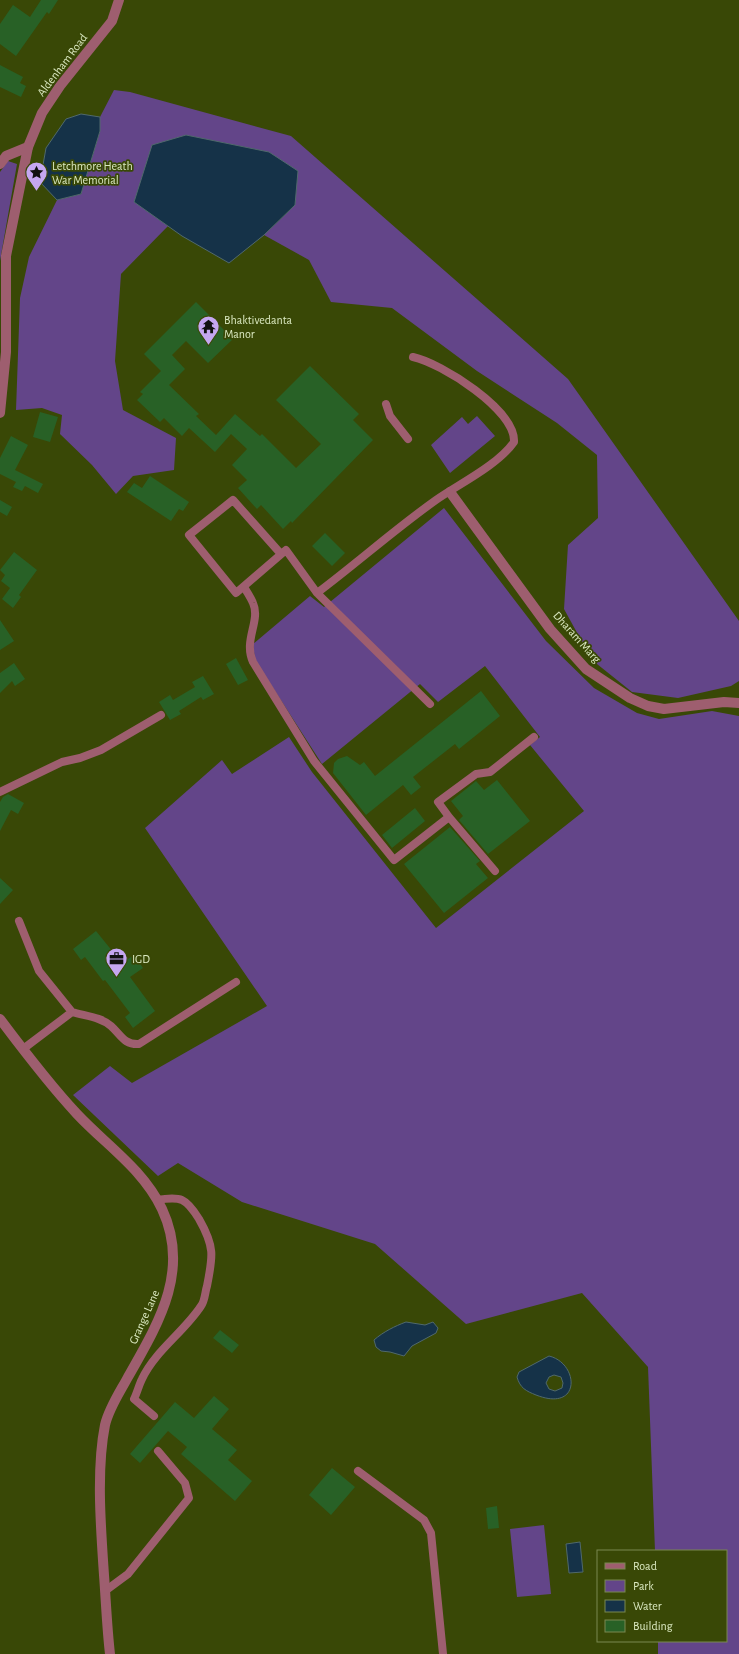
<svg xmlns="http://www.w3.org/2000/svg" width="739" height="1654" viewBox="0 0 739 1654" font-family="'Alegreya Sans',sans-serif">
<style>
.green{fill:#634589}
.water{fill:#153248;stroke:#50696c;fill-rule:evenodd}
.building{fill:#286126}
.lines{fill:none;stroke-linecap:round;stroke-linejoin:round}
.service{stroke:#9e5e6f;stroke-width:8}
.minor{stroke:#9e5e6f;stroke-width:10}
.tertiary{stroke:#9e5e6f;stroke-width:10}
.labels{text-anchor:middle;stroke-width:3.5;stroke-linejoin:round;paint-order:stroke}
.street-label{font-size:12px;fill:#dbe9c1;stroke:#394806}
.poi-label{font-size:12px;fill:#dbe9c1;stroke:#394806;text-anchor:start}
</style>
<rect width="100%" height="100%" fill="#394806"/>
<!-- green -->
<path class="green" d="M114,90L130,92L291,136L568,379L739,621V681L731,686L678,698L632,692L592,660L564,609L568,545L598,518L597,455L557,423L477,371L392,308L331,302L309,260L264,235L295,205L135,201L168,226L121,274L115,361L123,410L176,438L174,470L133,476L116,494L92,465L60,434L62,415L42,408L16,410L20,298L29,257L57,200L81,194L100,131V117Z
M8,161L17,164L0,261V172Z
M477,416L495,436L450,473L431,445L462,417L468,424Z
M444,508L546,641L594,688L637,713L659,719L712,711L739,716V1654H658V1641H726V1551H655L648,1367L582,1293L466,1324L375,1244L242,1202L178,1163L158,1176L73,1095L110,1066L132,1083L267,1006L145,828L222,760L232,774L289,737L312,772L436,928L584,811L530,745L540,737L485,666L438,702L420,684L322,764L255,660L253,644L310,596L324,607Z
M544,1525L551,1594L517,1597L510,1529Z"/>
<!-- water -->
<path class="water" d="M81,114L100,117V131L81,194L57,200L40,182L46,148L66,119Z
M186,135L269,152L298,171L295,205L264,235L229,263L182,236L134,202L152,145Z
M406,1322L425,1325L433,1322L438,1328L436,1333L412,1346L404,1356L390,1352L381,1351L376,1347L374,1340C383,1332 395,1326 406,1322Z
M549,1356C579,1363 582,1413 536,1395C526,1391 520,1388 517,1377L519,1372ZM554,1375L561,1377L563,1383L562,1388L555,1391L549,1389L546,1383L549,1377Z
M580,1542L583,1572L569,1573L566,1544Z"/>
<!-- building -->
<path class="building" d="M41,0H58L49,14L47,12L16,56L0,44V24L13,5L30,17Z
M0,65L23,77L20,83L26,86L21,97L0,87Z
M196,302L233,339L208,363L186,341L172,355L185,369L169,385L199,414L196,416L216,435L235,414L260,436L262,434L296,468L321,444L276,400L310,366L359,414L353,420L373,440L292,523L291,521L283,529L261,505L257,509L238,488L247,480L232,465L247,449L231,434L215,452L189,428L182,436L164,418L160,422L137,400L143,394L140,392L161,371L144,354Z
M40,412L58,417L50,442L33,437Z
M11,436L28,445L15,470L43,484L38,493L25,486L22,491L13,487L16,482L0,474V458Z
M150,476L189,502L183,511L179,509L171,521L127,492L134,483L142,488Z
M0,500L12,507L7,516L0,512Z
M325,533L345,553L332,566L312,546Z
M14,552L37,570L19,595L21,597L13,608L2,599L10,588L1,581L5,575L0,570Z
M0,620L14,641L0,650Z
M236,658L248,680L238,685L226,664Z
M14,663L25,679L15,686L12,681L0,693V673Z
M203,676L214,694L203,700L201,697L179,711L181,714L170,720L159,702L170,695L173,700L195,687L192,682Z
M481,691L500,716L459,749L455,744L413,777L421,787L411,795L403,785L366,815L333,773L334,763L338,759L347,756L360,765L364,762L375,776Z
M497,780L530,821L488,854L459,820L463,816L451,801L476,781L484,790Z
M8,794L24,803L18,814L11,810L0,831V802L3,797Z
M415,808L425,821L392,848L382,835Z
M450,827L480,861L476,864L488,878L444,913L404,864Z
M0,878L13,890L0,904Z
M96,931L122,963L134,955L143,968L130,977L155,1011L133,1028L125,1017L130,1013L105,980L103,981L85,957L81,960L73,949Z
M220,1330L239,1345L232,1353L213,1338Z
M214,1396L229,1409L212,1429L237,1450L228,1460L252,1481L235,1501L181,1454L187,1447L168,1431L140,1463L130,1454L175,1402L194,1418Z
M332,1468L355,1487L331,1515L309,1495Z
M497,1506L499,1528L488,1529L486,1508Z"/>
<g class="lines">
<!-- service -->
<path class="service" d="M386,404L390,416L408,439
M281,554L233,500L189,535L236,593L286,550L317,593C357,563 395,529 436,500C459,484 498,465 514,442C516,410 441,363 413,357
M244,587C247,592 251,598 253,603C261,621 243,640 253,662L314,761L394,860L449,817L495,871
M317,593L430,704
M0,792L62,762L80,758L101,750L161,715
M449,817L438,802L476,774L490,772L534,737
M19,921L39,971L72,1012
M23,1049L72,1012C85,1016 101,1017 111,1026C121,1035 124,1045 139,1044L236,982
M154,1416L134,1399C137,1393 139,1385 142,1379C155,1351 184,1332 201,1306C205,1301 205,1292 207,1286C213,1256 215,1247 199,1219C186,1198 181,1196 157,1200
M358,1471L424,1520L431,1533L443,1654
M105,1591L128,1574L189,1498L185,1483L158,1451"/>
<!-- minor -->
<path class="minor" d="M0,164L6,156L28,147
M450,492L550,629L586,669L630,698L648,706L664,709L724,702L739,703"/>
<!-- tertiary -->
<path class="tertiary" d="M0,413L6,352V256L28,147L42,113L60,86L112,21L119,0
M0,1019C24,1051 49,1084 77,1114C106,1145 143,1169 162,1209C191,1271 158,1324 128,1377C120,1392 109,1408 105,1425C96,1470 101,1530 104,1575C106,1602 107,1628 110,1654"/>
</g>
<!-- icons -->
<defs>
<symbol id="sight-pin" viewBox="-11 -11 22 30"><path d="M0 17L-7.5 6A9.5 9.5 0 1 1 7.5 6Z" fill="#c5a7f1" stroke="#394806"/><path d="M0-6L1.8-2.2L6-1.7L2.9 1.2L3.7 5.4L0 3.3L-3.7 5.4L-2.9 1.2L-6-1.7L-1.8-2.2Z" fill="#111"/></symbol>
<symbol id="temple-pin" viewBox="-11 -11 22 30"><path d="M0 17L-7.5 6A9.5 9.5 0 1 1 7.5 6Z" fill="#c5a7f1" stroke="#394806"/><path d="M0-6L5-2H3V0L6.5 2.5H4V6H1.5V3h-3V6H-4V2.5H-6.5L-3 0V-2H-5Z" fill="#111"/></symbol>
<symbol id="office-pin" viewBox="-11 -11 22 30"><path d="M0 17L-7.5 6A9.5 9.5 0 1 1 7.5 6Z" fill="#c5a7f1" stroke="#394806"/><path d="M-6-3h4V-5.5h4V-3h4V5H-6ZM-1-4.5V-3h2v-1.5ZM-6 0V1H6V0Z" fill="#111"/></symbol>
</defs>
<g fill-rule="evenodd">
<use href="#sight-pin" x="24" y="160" width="25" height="34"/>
<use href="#temple-pin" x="196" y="314" width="25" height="34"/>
<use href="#office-pin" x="104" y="946" width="25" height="34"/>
</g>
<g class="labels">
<!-- street labels -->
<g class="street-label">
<text transform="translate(62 65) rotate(-53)" y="4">Aldenham Road</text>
<text transform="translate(577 637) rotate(48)" y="4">Dharam Marg</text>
<text transform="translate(144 1317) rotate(-66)" y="4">Grange Lane</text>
</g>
<!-- poi labels -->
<g class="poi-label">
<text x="52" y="170">Letchmore Heath<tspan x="52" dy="14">War Memorial</tspan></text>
<text x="224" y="324">Bhaktivedanta<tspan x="224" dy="14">Manor</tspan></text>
<text x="132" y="963">IGD</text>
</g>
</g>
<!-- legend -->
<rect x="597" y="1550" width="130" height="92" fill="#394806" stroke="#7a8851"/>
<rect x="605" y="1563" width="20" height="6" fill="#9e5e6f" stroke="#7a8851"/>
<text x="633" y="1570" font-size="12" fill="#dbe9c1">Road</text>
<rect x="605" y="1580" width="20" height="12" fill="#634589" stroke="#7a8851"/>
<text x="633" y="1590" font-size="12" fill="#dbe9c1">Park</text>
<rect x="605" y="1600" width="20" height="12" fill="#153248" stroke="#7a8851"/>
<text x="633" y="1610" font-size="12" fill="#dbe9c1">Water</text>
<rect x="605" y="1620" width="20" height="12" fill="#286126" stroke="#7a8851"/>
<text x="633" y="1630" font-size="12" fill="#dbe9c1">Building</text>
</svg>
